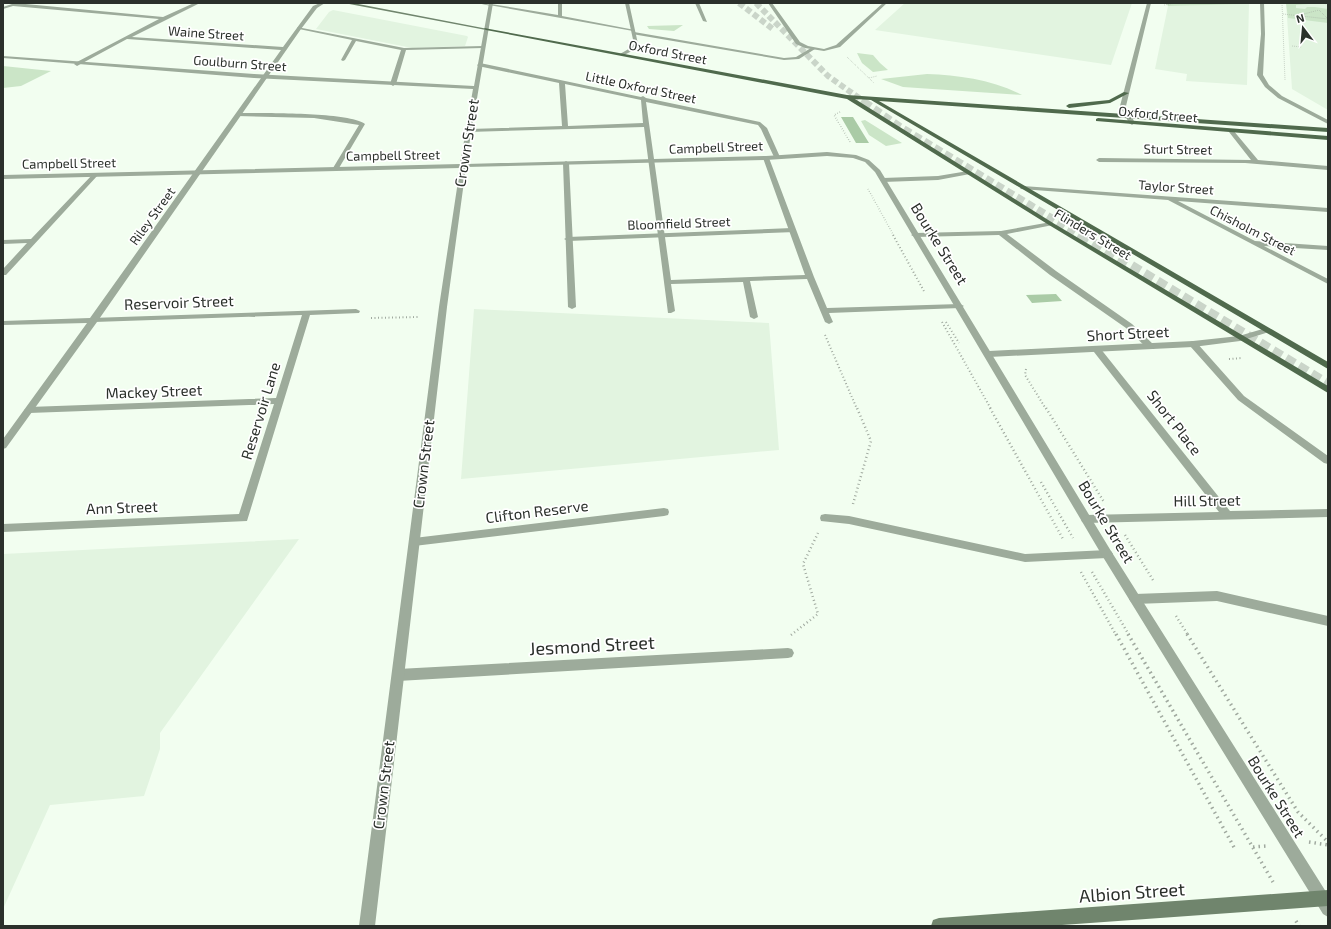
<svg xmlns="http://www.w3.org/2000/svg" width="1331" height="929" viewBox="0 0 1331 929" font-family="'Exo 2',sans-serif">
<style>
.built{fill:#e2f4e0}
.green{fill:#cbe5c7}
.water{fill:#aacba6}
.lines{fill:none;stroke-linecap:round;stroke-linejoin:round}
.motorway-tunnel-far2{stroke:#cad5c9;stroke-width:6;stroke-dasharray:6 3;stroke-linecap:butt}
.motorway-tunnel-far1{stroke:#cad5c9;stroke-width:8;stroke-dasharray:8 4;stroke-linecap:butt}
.motorway-tunnel{stroke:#cad5c9;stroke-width:10;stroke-dasharray:10 5;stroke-linecap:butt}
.path-far4{stroke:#a0a99f;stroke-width:1;stroke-dasharray:0.5 1.5;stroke-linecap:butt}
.path-far3{stroke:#a0a99f;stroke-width:1.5;stroke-dasharray:0.5 2;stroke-linecap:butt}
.path-far2{stroke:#a0a99f;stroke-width:2;stroke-dasharray:1 2.5;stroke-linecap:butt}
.path-far1{stroke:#a0a99f;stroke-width:2.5;stroke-dasharray:1 3;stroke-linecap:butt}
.path{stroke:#a0a99f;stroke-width:3.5;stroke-dasharray:1.5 4;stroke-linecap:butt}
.service{fill:#9dab9b;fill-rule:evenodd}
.minor{fill:#9dab9b;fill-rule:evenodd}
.tertiary{fill:#9dab9b;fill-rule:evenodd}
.secondary{fill:#70856d;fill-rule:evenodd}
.primary{fill:#506a4d;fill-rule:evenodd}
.labels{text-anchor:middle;stroke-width:3.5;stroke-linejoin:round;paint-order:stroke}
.far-street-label{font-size:13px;fill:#2b302b;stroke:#fff}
.street-label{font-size:15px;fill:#2b302b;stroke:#fff}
.near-street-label{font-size:18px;fill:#2b302b;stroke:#fff}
</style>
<rect width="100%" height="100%" fill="#f2fef0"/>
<!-- built -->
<path class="built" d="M905,3H1132L1111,65L875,30Z
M1286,3H1328V110L1292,89Z
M1249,4L1247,85L1186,81L1187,74L1155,69L1168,6Z
M333,10L467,36L468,37L465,46L412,48L316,29L329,12Z
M474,309L769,323L779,450L461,479Z
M299,539L160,733V749L144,796L50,805L3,909V554Z"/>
<!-- green -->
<path class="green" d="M1166,3H1249V4L1168,6Z
M1286,3L1309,4L1296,5V8L1305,9L1307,7H1315L1328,9V23L1288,18Z
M683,25L674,31L649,29L647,26Z
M857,53L873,55L880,63L888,70L873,72L862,63Z
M3,66L51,71L21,86L3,88Z
M927,74C959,75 993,80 1022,95L903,87L881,79Z
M865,120L902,143L886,146L869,135L861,121Z"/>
<!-- water -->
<path class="water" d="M841,117H853L869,143H856Z
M1056,294L1062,301L1032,303L1026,295Z"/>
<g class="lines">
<!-- motorway-tunnel-far2 -->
<path class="motorway-tunnel-far2" d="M739,3L774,30
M756,3L828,76L866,103"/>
<!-- motorway-tunnel-far1 -->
<path class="motorway-tunnel-far1" d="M864,102L900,127L1081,236"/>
<!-- motorway-tunnel -->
<path class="motorway-tunnel" d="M1080,235L1328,384"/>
<!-- path-far4 -->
<path class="path-far4" d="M1282,3L1285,80
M1319,3L1328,4
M1164,5L1176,3
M1283,14L1328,19
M1300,15L1319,10L1328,19
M1292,46L1302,47
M847,57L874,83
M869,78L877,76"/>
<!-- path-far3 -->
<path class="path-far3" d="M840,112L834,115L850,142
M868,189L894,236"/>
<!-- path-far2 -->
<path class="path-far2" d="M893,235L925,293
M371,318L419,317
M942,322L991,409
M946,322L959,343
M825,335L857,409
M1229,359L1242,358
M1026,369L1025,375L1046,409"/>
<!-- path-far1 -->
<path class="path-far1" d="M990,408L1063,539
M1046,408L1104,502
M1041,482L1073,538
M853,504L871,441L857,408
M1125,535L1153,580
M1081,572L1116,635
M1092,572L1129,635
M1176,616L1188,635
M791,635L818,614L803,564L818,533"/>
<!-- path -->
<path class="path" d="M1116,634L1235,849
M1128,634L1273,882
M1187,634L1298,812L1328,842
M1309,842L1328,845
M1253,847L1267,846
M1296,921L1299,926"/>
<!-- service -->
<path class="service" d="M558,3H562V16L635,30L633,31L489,5L491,4L558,15Z
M695,3H699L707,22L703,21Z
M297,27L404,48L483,46L485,47L483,48L406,50L396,84L393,86L390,84L401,50L356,41L345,60L343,61L341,60L352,40L299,29Z
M634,32L784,58L796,57L811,48L815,49L799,59L784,60L632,34Z
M480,63L641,97L643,96L646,98L760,122L767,128L780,157L779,158L774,157L761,129L758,125L646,102L671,280L805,275L763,158L766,156L769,158L814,277L827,308L960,304L964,306L960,308L829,313L833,322L829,324L825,322L807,279L750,281L758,317L754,319L750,317L743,282L671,284L675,311L671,313H668L644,127L468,132V130L470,129L562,126L559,83L478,66L477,65ZM565,84L641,100L643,123L568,126Z
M239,113C261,113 351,112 365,124L339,168L336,170L333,168L359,125L314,118L237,116L236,115Z
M566,161L569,163L576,307L572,309L568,307L563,163Z
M968,171L971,173L970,174L938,180L883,182L880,180L883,178L938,176Z
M93,174L98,175L6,275H3V269L27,243L3,244V240L31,239Z
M1051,222L1053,223V225L1007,234L1056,271L1132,324L1154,345L1155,347L1154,349H1148L1126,328L1050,275L999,235L915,237L911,235L915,233L1001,231Z
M356,309L360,311L359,313L310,315L247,521L3,532V524L239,514L274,404L29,413L24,410L29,407L276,398L302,315L94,322L90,320L91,318Z
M1193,341L1196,342L1244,396L1328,456V464L1324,463L1238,400L1190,346L1189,344L1190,342Z
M1097,347L1100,348L1230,511L1328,509V517L1086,523L1082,522L1081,519L1082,516L1086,515L1219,512L1094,352L1093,350Z
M1217,591L1328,616V626L1217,601L1135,604L1131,602L1129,599L1131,596L1135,594Z"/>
<!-- minor -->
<path class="minor" d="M15,3L163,17L194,3H200L132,37L283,47L313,6L320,3H325L317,8L301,29L97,322L6,448L3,449V439L87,323L3,325V321L90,318L281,50L127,39L77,66L74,64L75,63L159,19L13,6L3,9V7Z
M477,3L493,5L491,6Z
M625,3H629L638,44L636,49L622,56L620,54L632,47L634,44Z
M768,3H772L800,42L808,46L824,49L836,45L883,3H887L840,47L824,51L805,48L796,44Z
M1229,130H1233L1258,160L1328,166V170L1245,163L1099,162L1096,160L1099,158L1251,160L1229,132Z
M1023,186L1328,208V212L1178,201L1255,241L1328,246V250L1264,246L1328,279V284L1168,200L1021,189L1020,188Z
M792,228L796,230L795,232L568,241L564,239L568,237Z
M1266,328H1269L1270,330L1269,332L1240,341L1193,347L989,357L985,354L989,351L1193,341L1239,336Z
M664,508L668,509L669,512L668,515L664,516L414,546L410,545L409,542L410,539L414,538Z
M825,514L849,516L1025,554L1107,550L1111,551L1113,554L1111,557L1107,558L1025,562L849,524L821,521L820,518L821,515Z
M788,648L792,649L794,653L792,657L788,658L398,681L394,679L392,675L394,671L398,669Z"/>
<!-- tertiary -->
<path class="tertiary" d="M489,3H493L466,164L766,156L827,152L856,155L869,160L880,170L1111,551L1328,895V917L1323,914L1103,557L875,172L865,162L853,158L827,156L766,160L466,167L447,307L375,926H359L439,307L460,168L3,179V175L460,164L473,89L254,78L3,58V56L254,74L474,86Z
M1147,3H1151L1126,106L1135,123L1132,125L1129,123L1120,106Z
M1260,3H1264L1265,34L1263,75L1269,85L1282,96L1328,120V124L1278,98L1265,87L1257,75L1261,34Z"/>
<!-- secondary -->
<path class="secondary" d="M344,3H353L488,29L486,30Z
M1328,890V906L1048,926H931L933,920L939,918Z"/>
<!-- primary -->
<path class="primary" d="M484,28L847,95L1328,128V132L879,101L1328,362V369L871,100L855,99L1053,223L1328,386V393L1049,225L847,99L486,30Z
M1124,92L1129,93L1110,103L1069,108L1066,106L1069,104L1109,100Z
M1098,118L1328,136V140L1096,121V119Z"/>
</g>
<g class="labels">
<!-- far-street labels -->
<g class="far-street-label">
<text transform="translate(206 33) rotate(4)" y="5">Waine Street</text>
<text transform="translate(668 52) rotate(11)" y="5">Oxford Street</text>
<text transform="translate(240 63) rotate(4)" y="5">Goulburn Street</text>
<text transform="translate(641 87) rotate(12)" y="5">Little Oxford Street</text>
<text transform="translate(1158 114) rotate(5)" y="5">Oxford Street</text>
<text transform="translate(716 147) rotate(-2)" y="5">Campbell Street</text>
<text transform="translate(1178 149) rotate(1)" y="5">Sturt Street</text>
<text transform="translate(393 155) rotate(-1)" y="5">Campbell Street</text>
<text transform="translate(69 163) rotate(-1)" y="5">Campbell Street</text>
<text transform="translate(1176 187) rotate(4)" y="5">Taylor Street</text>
<text transform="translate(152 216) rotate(-54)" y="5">Riley Street</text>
<text transform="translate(679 223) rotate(-2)" y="5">Bloomfield Street</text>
<text transform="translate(1253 230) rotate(27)" y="5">Chisholm Street</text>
<text transform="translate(1093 234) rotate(31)" y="5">Flinders Street</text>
</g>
<!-- street labels -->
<g class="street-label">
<text transform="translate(467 143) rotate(-81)" y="5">Crown Street</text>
<text transform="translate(939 244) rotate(58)" y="5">Bourke Street</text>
<text transform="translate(179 303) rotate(-2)" y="5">Reservoir Street</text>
<text transform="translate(1128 334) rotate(-3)" y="5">Short Street</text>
<text transform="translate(154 392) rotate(-2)" y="5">Mackey Street</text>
<text transform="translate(261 411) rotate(-73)" y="5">Reservoir Lane</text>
<text transform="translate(1174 423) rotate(52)" y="5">Short Place</text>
<text transform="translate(424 464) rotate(-83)" y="5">Crown Street</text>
<text transform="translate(1207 501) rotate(-1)" y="5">Hill Street</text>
<text transform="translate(122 508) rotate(-2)" y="5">Ann Street</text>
<text transform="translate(537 512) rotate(-7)" y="5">Clifton Reserve</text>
<text transform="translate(1106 522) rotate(59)" y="5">Bourke Street</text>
<text transform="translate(384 785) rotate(-83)" y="5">Crown Street</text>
<text transform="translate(1276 797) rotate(58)" y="5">Bourke Street</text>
</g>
<!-- near-street labels -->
<g class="near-street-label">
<text transform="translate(592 646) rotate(-3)" y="6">Jesmond Street</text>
<text transform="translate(1132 893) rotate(-4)" y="6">Albion Street</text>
</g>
</g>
<!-- border -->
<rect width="1331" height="929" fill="none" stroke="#2b302b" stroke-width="8"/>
<!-- north arrow -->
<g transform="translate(1303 28) rotate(344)" stroke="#ffffff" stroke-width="3" paint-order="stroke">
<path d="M0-3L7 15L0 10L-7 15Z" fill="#2b302b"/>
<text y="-6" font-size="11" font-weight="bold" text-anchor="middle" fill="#2b302b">N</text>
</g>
</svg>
